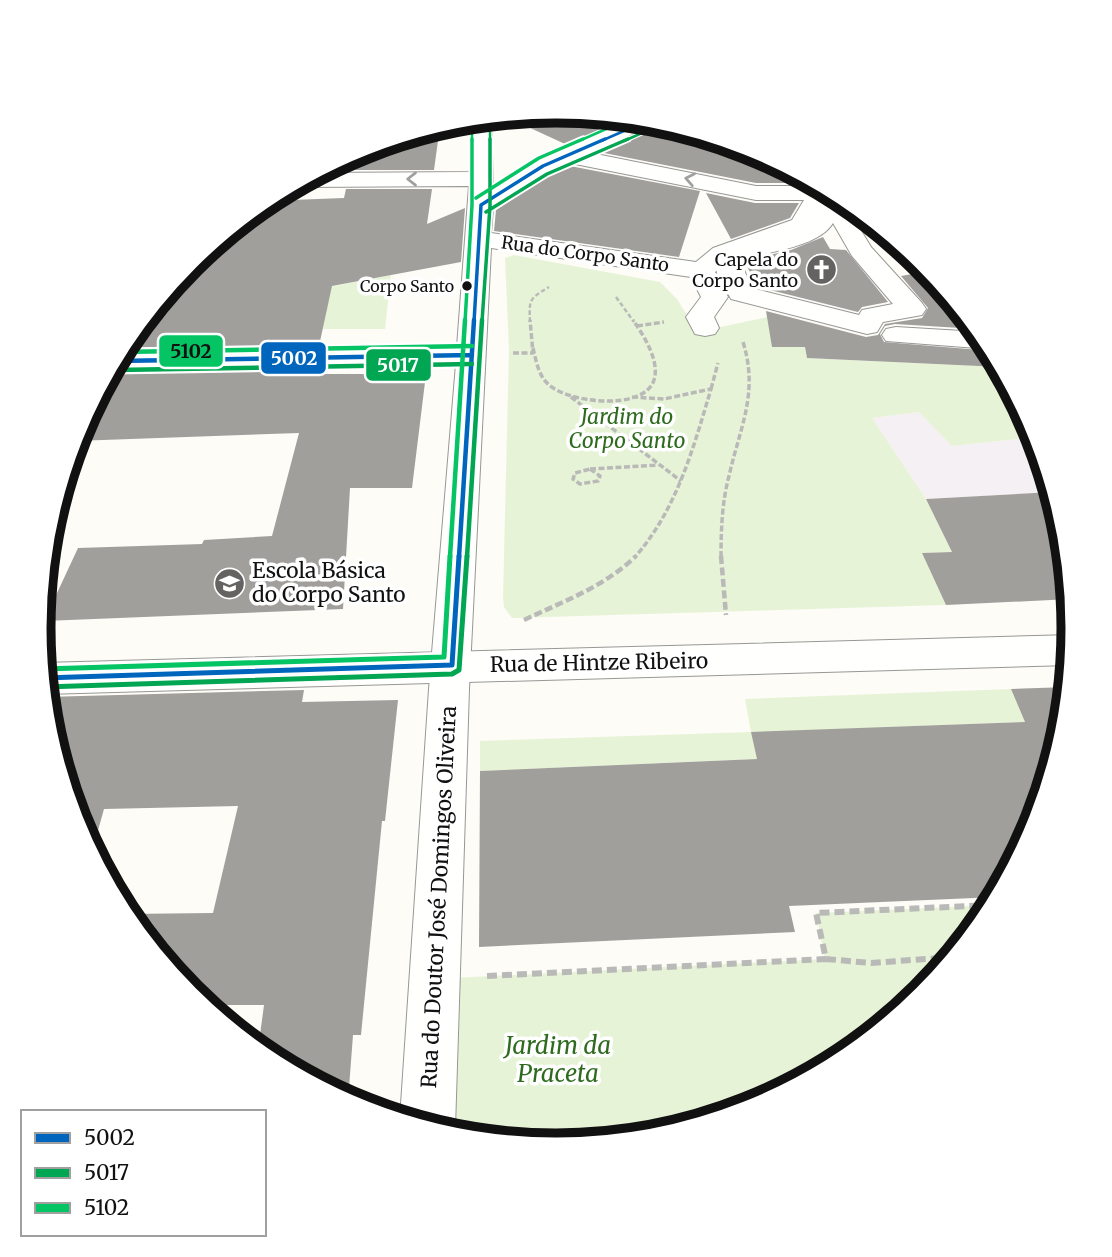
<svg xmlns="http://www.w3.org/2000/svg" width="1112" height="1257" viewBox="0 0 1112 1257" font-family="Merriweather,serif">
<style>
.industrial{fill:#f5f0f3}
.green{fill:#e7f3d7}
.building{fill:#a19f9c}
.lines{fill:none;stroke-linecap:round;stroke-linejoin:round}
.pedestrian-casing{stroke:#979795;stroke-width:2}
.minor-casing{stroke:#979795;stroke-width:2}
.tertiary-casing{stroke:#979795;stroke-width:2}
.path-far3{stroke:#b9b9b8;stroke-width:2.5;stroke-dasharray:4.5 2.5;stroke-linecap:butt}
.path-far2{stroke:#b9b9b8;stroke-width:3.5;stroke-dasharray:6 2.5;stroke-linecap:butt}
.path-far1{stroke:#b9b9b8;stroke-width:4.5;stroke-dasharray:8 3.5;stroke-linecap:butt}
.path{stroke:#b9b9b8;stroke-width:6;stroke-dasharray:10 5;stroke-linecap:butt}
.pedestrian{fill:#fffffe;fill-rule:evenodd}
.minor{fill:#fffffe;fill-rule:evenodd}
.tertiary{fill:#fffffe;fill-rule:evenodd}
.bus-1-far3-casing{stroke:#fff;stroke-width:5}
.bus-1-far2-casing{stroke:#fff;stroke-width:7}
.bus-1-far1-casing{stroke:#fff;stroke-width:9}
.bus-1-casing{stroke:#fff;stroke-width:10}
.bus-2-far3-casing{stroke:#fff;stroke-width:5}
.bus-2-far2-casing{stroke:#fff;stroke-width:7}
.bus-2-far1-casing{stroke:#fff;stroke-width:9}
.bus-2-casing{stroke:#fff;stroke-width:10}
.bus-3-far3-casing{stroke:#fff;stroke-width:5}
.bus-3-far2-casing{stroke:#fff;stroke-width:7}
.bus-3-far1-casing{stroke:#fff;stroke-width:9}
.bus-3-casing{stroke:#fff;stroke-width:10}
.bus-1-far3{stroke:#0065bd;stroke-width:2.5}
.bus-1-far2{stroke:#0065bd;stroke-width:3.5}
.bus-1-far1{stroke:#0065bd;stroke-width:4.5}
.bus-1{stroke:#0065bd;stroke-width:5}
.bus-2-far3{stroke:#00a651;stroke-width:2.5}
.bus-2-far2{stroke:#00a651;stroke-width:3.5}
.bus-2-far1{stroke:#00a651;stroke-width:4.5}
.bus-2{stroke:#00a651;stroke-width:5}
.bus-3-far3{stroke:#04c464;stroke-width:2.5}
.bus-3-far2{stroke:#04c464;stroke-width:3.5}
.bus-3-far1{stroke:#04c464;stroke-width:4.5}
.bus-3{stroke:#04c464;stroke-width:5}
.oneway{stroke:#a0a09f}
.bus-dot{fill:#111;stroke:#fff;stroke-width:2.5}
.labels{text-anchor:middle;stroke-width:7;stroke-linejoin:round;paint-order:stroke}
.far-bus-label{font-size:16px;fill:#111;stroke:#fff;text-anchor:end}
.far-street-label{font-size:18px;fill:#111;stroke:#fff}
.far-poi-label{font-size:18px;fill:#111;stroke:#fff;text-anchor:end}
.park-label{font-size:21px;font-style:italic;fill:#2f6b1f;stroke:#fff}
.poi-label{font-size:21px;fill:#111;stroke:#fff;text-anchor:start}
.street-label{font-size:21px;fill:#111;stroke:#fff}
.near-park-label{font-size:24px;font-style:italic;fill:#2f6b1f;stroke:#fff}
.rim{fill:none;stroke:#111;stroke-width:9}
.line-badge{stroke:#fff;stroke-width:2.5}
.badge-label{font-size:19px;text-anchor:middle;font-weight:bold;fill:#fff}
.pale-badge-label{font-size:19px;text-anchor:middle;font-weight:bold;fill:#111}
</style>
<rect width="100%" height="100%" fill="#fdfcf7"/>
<!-- industrial -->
<path class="industrial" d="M919,412L953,446L1036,437L1053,492L926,499L872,418Z"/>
<!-- green -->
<path class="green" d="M514,255L660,282L677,299L697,332L767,317L773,347H805L807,358L1000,367L1036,437L952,446L919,412L872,418L926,499L952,552L922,553L946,605L512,618L504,607L503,598L509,349L505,258Z
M391,275L385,329H307L309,291Z
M1011,689L1025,722L889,727L757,759L480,771V741L751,732L745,699Z
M992,905L986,916L922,995L843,1059L754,1107L657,1136L556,1146L455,1136L427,1128L433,979L825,959L816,913Z"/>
<!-- building -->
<path class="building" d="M556,111L630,118L565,144L504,116Z
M661,122L754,151L785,167L794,183H756L599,152Z
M440,126L434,170H351L358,150Z
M570,166L700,191L679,257L494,231L496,210L552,173Z
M346,189H432L427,224L465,208L461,262L332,286L319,346L121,349L190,262L265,201L344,198Z
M706,193L755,203H799L790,218L731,239Z
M823,237L830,249L846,250L888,302L862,307L858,312L758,287L744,261L791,250Z
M929,271L977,329L895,324L885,326L880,334L884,342L992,351L1000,367L807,358L805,347H772L766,311L866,337L878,335L885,324L922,318L928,308L901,276Z
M314,369L312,374H426L412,488H350L343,609L44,621L78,548L202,544L204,540L272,536L299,433L75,441L110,371Z
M1053,492L1064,528L1071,599L946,605L922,553L952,552L926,499Z
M1068,687L1063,730L1034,827L997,897L789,906L795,932L479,947L480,771L757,759L751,732L1025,722L1011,689Z
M304,690L302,702L398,700L385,821H382L361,1035H353L348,1101L268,1059L258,1050L264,1005H204L190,994L125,914L213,913L238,806L104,809L92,852L78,826L48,729L45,697Z"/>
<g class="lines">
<defs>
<path id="pedestrian" d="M832,192L841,197L871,247L922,303L926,309L922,315L883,322L877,332L867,334L731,299L717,273L713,256L725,247L772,238L810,221L823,194ZM833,223L852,256L893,304L862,310L859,315L751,288L740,259C765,253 819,247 833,223Z"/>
<path id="minor" d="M491,118L493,188L557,150L635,119L659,122L591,153L756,186H821L847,201H826L811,230L731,258L715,272L728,297L714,317L719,328L715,334L705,336L695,334L686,317L701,297L691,277L491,248L469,689L455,1128L452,1135L400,1119L429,689L456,364L111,369L120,352L457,347L469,186L303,187L295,184L316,173L470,172L471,119ZM570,163L756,200H804L792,220L713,248L696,262L491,233L493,208L551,171Z
M896,327L979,332L990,349L886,341L882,335L886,329Z"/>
<path id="tertiary" d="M1073,635L1070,665L45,694L42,663Z"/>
</defs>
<!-- pedestrian casing -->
<use href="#pedestrian" class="pedestrian-casing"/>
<!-- minor casing -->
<use href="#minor" class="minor-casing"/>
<!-- tertiary casing -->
<use href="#tertiary" class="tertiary-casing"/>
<!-- path-far3 -->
<path class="path-far3" d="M616,297L634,322
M530,322C529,299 529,299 549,287"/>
<!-- path-far2 -->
<path class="path-far2" d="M637,326L664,322
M533,348C536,360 538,374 547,383C565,403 644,412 654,380C660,361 644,336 633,320
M513,353H533L530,320
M711,389L718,363
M571,397L681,481
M632,397L664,399L711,389C693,449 677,509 635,557
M590,469L600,476L598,481L580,484L573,479L575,473Z
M590,469L658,465
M721,557C721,530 722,502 729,476C740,427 759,393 743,342"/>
<!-- path-far1 -->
<path class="path-far1" d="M721,556L726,615
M524,620C564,601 604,587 636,556"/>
<!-- path -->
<path class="path" d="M826,959L871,963L953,957
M487,976L826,959L816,913L992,905"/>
<!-- pedestrian -->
<use href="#pedestrian" class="pedestrian"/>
<!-- minor -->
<use href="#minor" class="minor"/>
<!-- tertiary -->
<use href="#tertiary" class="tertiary"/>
<defs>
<path id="bus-1-far3" d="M601,141L649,120"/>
<path id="bus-1-far2" d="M481,205L543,166L605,139
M474,322L481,205"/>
<path id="bus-1-far1" d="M115,361L472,355
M459,557L474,320"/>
<path id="bus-1" d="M43,678L452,665L459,556"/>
<path id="bus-2-far3" d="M490,118V141
M624,141L653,128"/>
<path id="bus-2-far2" d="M486,212L547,174L628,139
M482,322L490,206V139"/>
<path id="bus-2-far1" d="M115,370L472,364
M467,557L482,320"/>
<path id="bus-2" d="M44,687L452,674L459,670L467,556"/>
<path id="bus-3-far3" d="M472,119V141
M579,141L631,118"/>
<path id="bus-3-far2" d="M476,198L539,158L583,139
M465,322L472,205V139"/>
<path id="bus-3-far1" d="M120,352L472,346
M450,557L465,320"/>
<path id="bus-3" d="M43,669L444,657L450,556"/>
</defs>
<!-- bus-1-far3 casing -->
<use href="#bus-1-far3" class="bus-1-far3-casing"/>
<!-- bus-1-far2 casing -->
<use href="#bus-1-far2" class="bus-1-far2-casing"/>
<!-- bus-1-far1 casing -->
<use href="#bus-1-far1" class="bus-1-far1-casing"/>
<!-- bus-1 casing -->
<use href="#bus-1" class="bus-1-casing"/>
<!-- bus-2-far3 casing -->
<use href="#bus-2-far3" class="bus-2-far3-casing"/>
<!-- bus-2-far2 casing -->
<use href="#bus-2-far2" class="bus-2-far2-casing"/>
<!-- bus-2-far1 casing -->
<use href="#bus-2-far1" class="bus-2-far1-casing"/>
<!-- bus-2 casing -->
<use href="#bus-2" class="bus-2-casing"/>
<!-- bus-3-far3 casing -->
<use href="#bus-3-far3" class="bus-3-far3-casing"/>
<!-- bus-3-far2 casing -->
<use href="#bus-3-far2" class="bus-3-far2-casing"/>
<!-- bus-3-far1 casing -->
<use href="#bus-3-far1" class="bus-3-far1-casing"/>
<!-- bus-3 casing -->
<use href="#bus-3" class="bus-3-casing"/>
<!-- bus-1-far3 -->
<use href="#bus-1-far3" class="bus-1-far3"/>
<!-- bus-1-far2 -->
<use href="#bus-1-far2" class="bus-1-far2"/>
<!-- bus-1-far1 -->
<use href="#bus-1-far1" class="bus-1-far1"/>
<!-- bus-1 -->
<use href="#bus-1" class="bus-1"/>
<!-- bus-2-far3 -->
<use href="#bus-2-far3" class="bus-2-far3"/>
<!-- bus-2-far2 -->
<use href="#bus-2-far2" class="bus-2-far2"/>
<!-- bus-2-far1 -->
<use href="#bus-2-far1" class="bus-2-far1"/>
<!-- bus-2 -->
<use href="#bus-2" class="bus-2"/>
<!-- bus-3-far3 -->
<use href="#bus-3-far3" class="bus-3-far3"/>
<!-- bus-3-far2 -->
<use href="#bus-3-far2" class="bus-3-far2"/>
<!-- bus-3-far1 -->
<use href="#bus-3-far1" class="bus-3-far1"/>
<!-- bus-3 -->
<use href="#bus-3" class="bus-3"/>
</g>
<!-- one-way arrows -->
<defs><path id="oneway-chevron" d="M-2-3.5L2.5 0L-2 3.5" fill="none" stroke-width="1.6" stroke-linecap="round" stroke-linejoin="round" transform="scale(1.75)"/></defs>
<g class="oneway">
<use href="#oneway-chevron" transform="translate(412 179) rotate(180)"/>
<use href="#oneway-chevron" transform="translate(690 179) rotate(-169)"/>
</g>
<!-- icons -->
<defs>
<symbol id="church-disc" viewBox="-11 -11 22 22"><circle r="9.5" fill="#646362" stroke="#fff"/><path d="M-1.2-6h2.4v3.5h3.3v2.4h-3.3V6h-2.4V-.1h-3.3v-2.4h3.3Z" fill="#fff"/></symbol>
<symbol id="school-disc" viewBox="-11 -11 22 22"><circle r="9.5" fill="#646362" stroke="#fff"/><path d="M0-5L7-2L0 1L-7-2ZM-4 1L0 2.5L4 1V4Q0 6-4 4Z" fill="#fff"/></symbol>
</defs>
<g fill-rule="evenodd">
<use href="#church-disc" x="804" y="252" width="35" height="35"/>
<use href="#school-disc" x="212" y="566" width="35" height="35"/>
</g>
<!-- markers -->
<circle class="bus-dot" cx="467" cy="286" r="6"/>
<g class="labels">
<!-- far-bus labels -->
<g class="far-bus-label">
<text x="454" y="292">Corpo Santo</text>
</g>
<!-- far-street labels -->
<g class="far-street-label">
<text transform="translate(585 254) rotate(8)" y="6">Rua do Corpo Santo</text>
</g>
<!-- far-poi labels -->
<g class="far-poi-label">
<text x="798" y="266">Capela do<tspan x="798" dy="21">Corpo Santo</tspan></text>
</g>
<!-- park labels -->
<g class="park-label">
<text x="627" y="424">Jardim do<tspan x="627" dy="24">Corpo Santo</tspan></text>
</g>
<!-- poi labels -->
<g class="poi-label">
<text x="252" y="578">Escola Básica<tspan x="252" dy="24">do Corpo Santo</tspan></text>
</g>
<!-- street labels -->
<g class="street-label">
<text transform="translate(599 663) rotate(-1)" y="7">Rua de Hintze Ribeiro</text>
<text transform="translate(439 897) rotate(-87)" y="7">Rua do Doutor José Domingos Oliveira</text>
</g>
<!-- near-park labels -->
<g class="near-park-label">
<text x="558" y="1054">Jardim da<tspan x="558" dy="28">Praceta</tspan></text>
</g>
</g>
<!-- crop -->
<path d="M0 0H1112V1257H0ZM51 628a505 505 0 1 1 1010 0a505 505 0 1 1-1010 0Z" fill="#fff" fill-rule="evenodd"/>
<path class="rim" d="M51 628a505 505 0 1 1 1010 0a505 505 0 1 1-1010 0Z"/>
<g class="line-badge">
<rect x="158" y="334" width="66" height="34" rx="7" fill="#04c464"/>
<rect x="260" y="341" width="67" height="34" rx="7" fill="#0065bd"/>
<rect x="365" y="348" width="67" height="34" rx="7" fill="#00a651"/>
</g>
<g class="badge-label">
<text x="294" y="365">5002</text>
<text x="398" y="372">5017</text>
</g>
<g class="pale-badge-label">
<text x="191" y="358">5102</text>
</g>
<!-- legend -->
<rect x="21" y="1110" width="245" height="126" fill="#ffffff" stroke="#a0a0a0" stroke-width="2"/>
<rect x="35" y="1133" width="35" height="10" fill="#0065bd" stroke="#a0a0a0" stroke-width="2"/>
<text x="84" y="1145" font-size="21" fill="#111111">5002</text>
<rect x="35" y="1168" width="35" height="10" fill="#00a651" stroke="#a0a0a0" stroke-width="2"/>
<text x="84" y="1180" font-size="21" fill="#111111">5017</text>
<rect x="35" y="1203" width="35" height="10" fill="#04c464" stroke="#a0a0a0" stroke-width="2"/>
<text x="84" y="1215" font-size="21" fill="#111111">5102</text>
</svg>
